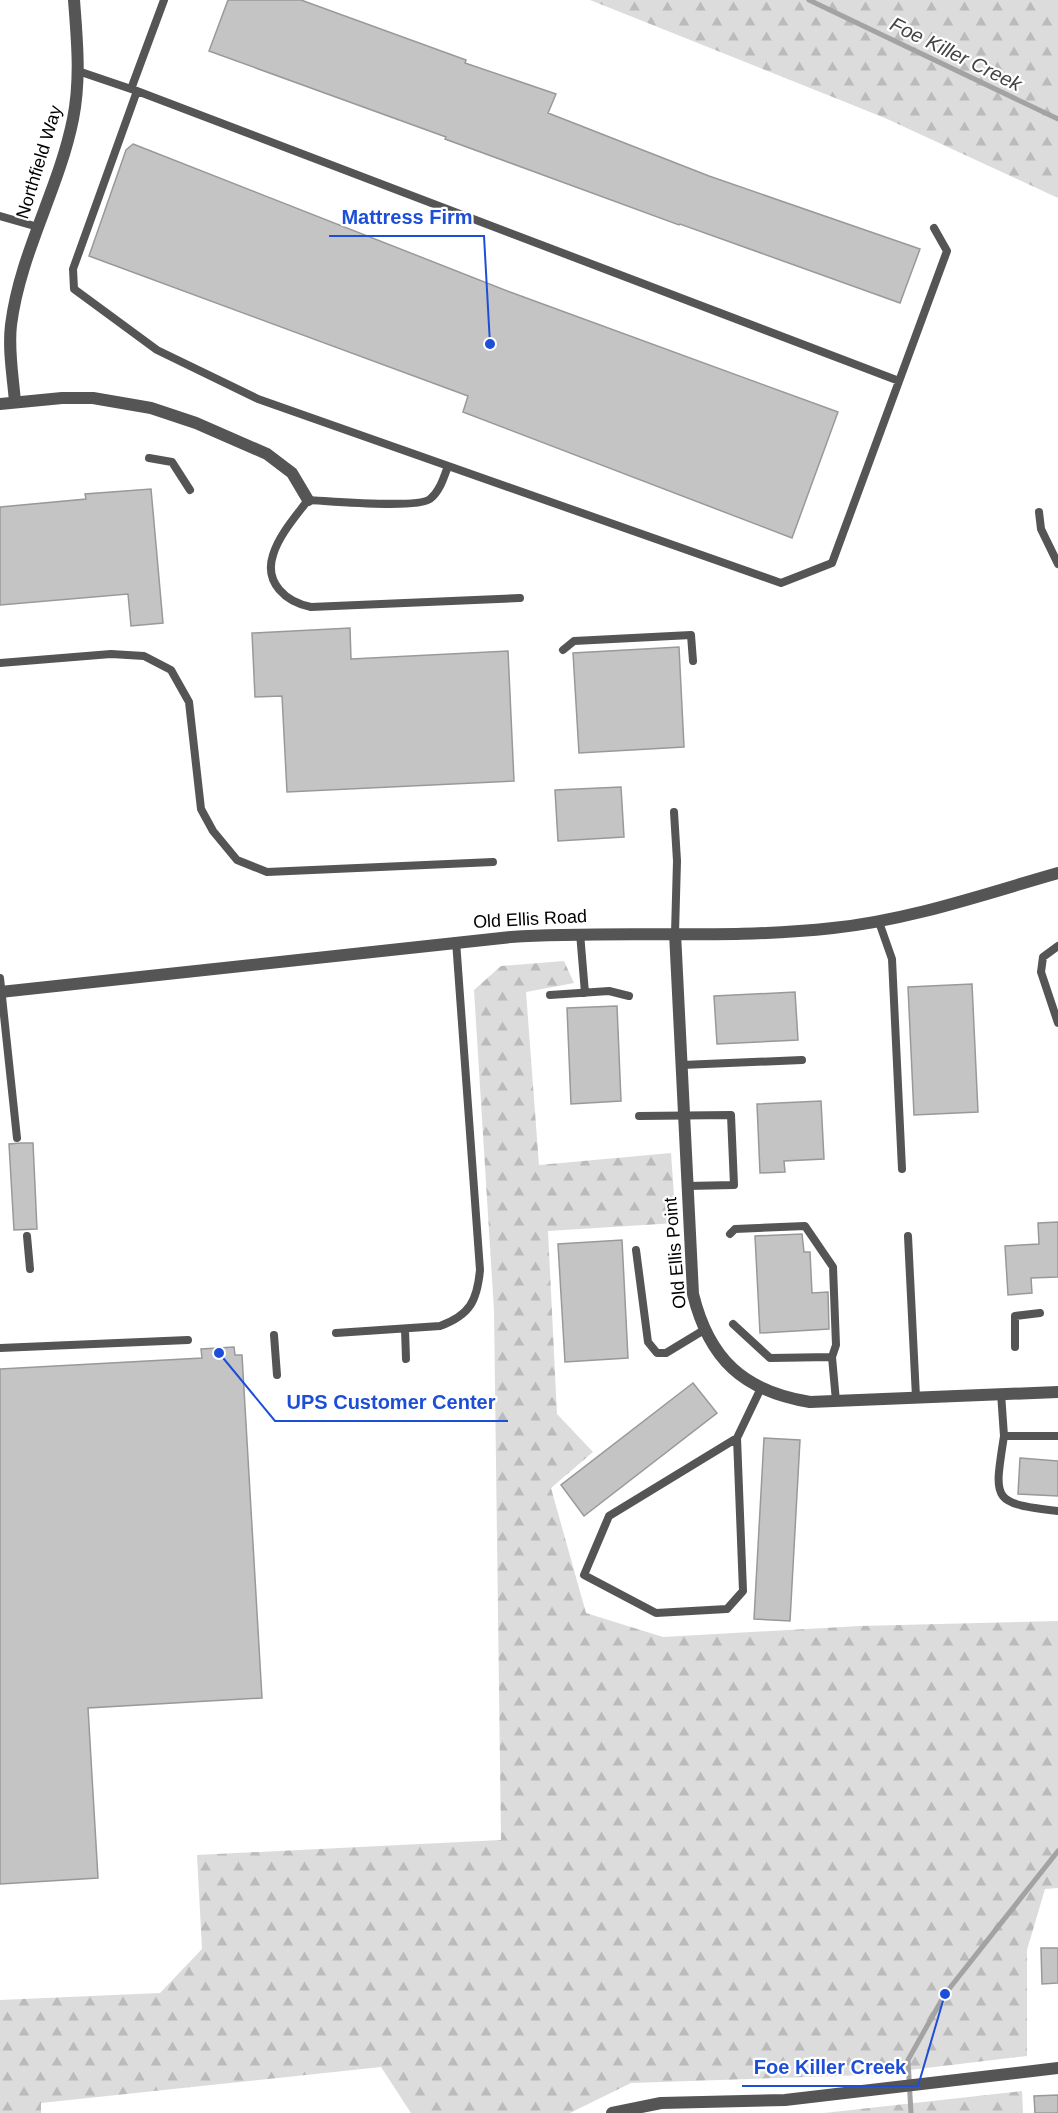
<svg xmlns="http://www.w3.org/2000/svg" width="1058" height="2113" viewBox="0 0 1058 2113" font-family="Helvetica,sans-serif">
<style>
.forest{fill:url(#forest-firs)}
.lines{fill:none;stroke-linecap:round;stroke-linejoin:round}
.stream{stroke:#a3a3a3;stroke-width:5}
.building{fill:#c4c4c4;stroke:#999;stroke-width:1.5}
.lane{stroke:#555;stroke-width:8}
.street{stroke:#555;stroke-width:12}
.labels{text-anchor:middle;stroke-width:4.5;stroke-linejoin:round;paint-order:stroke}
.street-label{font-size:18px;fill:#000;stroke:#fff}
.water-label{font-size:20px;font-style:italic;fill:#444;stroke:#fff}
.leader{fill:none;stroke:#1d4ed8;stroke-width:2}
.callout-dot{fill:#1d4ed8;stroke:#fff;stroke-width:2}
.callout-label{font-size:20px;text-anchor:middle;font-weight:bold;fill:#1d4ed8;stroke:#fff;stroke-width:4.5;stroke-linejoin:round;paint-order:stroke}
</style>
<defs>
<pattern id="forest-firs" width="22" height="20" patternUnits="userSpaceOnUse" patternTransform="scale(1.5)"><rect width="22" height="20" fill="#dcdcdc"/><path d="M5 1l3.5 6h-7zM16 11l3.5 6h-7z" fill="#bbb"/></pattern>
</defs>
<rect width="100%" height="100%" fill="#fff"/>
<!-- forest -->
<path class="forest" d="M590,0H1058V198L885,118Z
M564,961L574,983L526,992L539,1165L671,1153L676,1223L548,1231L557,1414L593,1452L551,1488L586,1613L663,1637L860,1626L1058,1621V1888L1045,1889L1027,1950V2056L868,2075L631,2083L570,2113H411L381,2067L41,2103V2113H0V2000L160,1993L202,1949L197,1855L501,1840L494,1311L474,990L501,966Z
M1022,2091L1023,2113H824Z"/>
<g class="lines">
<!-- stream -->
<path class="stream" d="M809,0L1058,119
M911,2113L908,2060L945,1994L1058,1851"/>
</g>
<!-- building -->
<path class="building" d="M228,0H301L466,60L465,63L556,94L548,113L709,176L920,249L900,303L680,224L679,225L445,139L446,137L209,51Z
M133,144L510,292L838,412L792,538L463,412L468,396L89,256L126,150Z
M151,489L163,623L131,626L128,594L0,605V507L86,499L85,494Z
M350,628L351,659L508,651L514,781L287,792L282,696L255,697L252,633Z
M679,647L684,747L579,753L573,653Z
M621,787L624,837L558,841L555,790Z
M972,984L978,1112L914,1115L908,987Z
M795,992L798,1040L717,1044L714,996Z
M617,1006L621,1101L571,1104L567,1008Z
M821,1101L824,1159L784,1161L785,1172L760,1173L757,1104Z
M21,1143H33L37,1229L14,1230L9,1144Z
M1058,1222V1277L1031,1278L1032,1293L1008,1295L1005,1246L1039,1244L1038,1223Z
M802,1234L804,1252H810L812,1293L828,1292L829,1329L760,1333L755,1236Z
M622,1240L628,1358L565,1362L558,1244Z
M234,1347L235,1355H242L262,1698L88,1708L98,1878L0,1884V1369L202,1358L201,1349Z
M693,1383L717,1413L584,1516L561,1485Z
M764,1438L800,1440L790,1621L754,1619Z
M1020,1458L1058,1461V1496L1018,1494Z
M1041,1948H1058V1983L1042,1984Z
M1058,2095V2113H1035L1034,2096Z"/>
<g class="lines">
<!-- lane -->
<path class="lane" d="M78,71L137,91L73,269L74,289L157,350L258,399L781,583L832,563L947,251L934,228
M131,89L164,0
M137,91L899,381
M0,216L38,227
M149,458L172,462L190,490
M448,466C444,477 440,491 430,499C417,509 330,501 308,500C296,516 279,535 273,555C264,583 286,602 311,607L520,598
M1039,512L1041,529L1058,564
M563,650L574,641L691,635L693,661
M0,663L111,654L144,656L171,670L189,702L201,809L213,831L237,860L267,872L493,862
M674,812L677,861L675,933
M879,922L892,959L902,1169
M580,933L585,993
M1058,946L1043,957L1041,972L1058,1023
M0,978L17,1138
M550,995L609,991L629,996
M682,1065L802,1060
M639,1116L731,1115L734,1185L687,1186
M730,1234L735,1229L805,1226L833,1267L836,1345L832,1357L836,1401
M27,1236L30,1269
M908,1236L916,1397
M636,1250L648,1342L657,1353H666L704,1330
M733,1324L770,1358L832,1357
M405,1329L406,1359
M336,1333L440,1326C470,1315 477,1301 480,1270L456,941
M274,1335L277,1375
M1015,1347V1316L1040,1313
M0,1348L188,1340
M1001,1393L1004,1436H1058
M1004,1436C994,1501 991,1503 1058,1511
M737,1438L743,1591L727,1609L656,1613L584,1575L609,1516L737,1438L761,1388"/>
<!-- street -->
<path class="street" d="M15,402C13,377 8,350 11,325C20,253 59,189 73,119C81,79 77,40 74,0
M0,404L62,398H93L151,408L196,423L267,454L292,473L308,500
M675,933L693,1294C709,1359 743,1391 810,1402L1058,1392
M0,992L511,937C619,930 726,940 833,928C910,920 984,894 1058,873
M612,2113L661,2103L785,2100L1058,2068"/>
</g>
<g class="labels">
<!-- street labels -->
<g class="street-label">
<text transform="translate(39 162) rotate(-73)" y="6">Northfield Way</text>
<text transform="translate(530 919) rotate(-3)" y="6">Old Ellis Road</text>
<text transform="translate(675 1253) rotate(-95)" y="6">Old Ellis Point</text>
</g>
<!-- water labels -->
<g class="water-label">
<text transform="translate(956 54) rotate(26)" y="7">Foe Killer Creek</text>
</g>
</g>
<!-- callouts -->
<path class="leader" d="M490 344L484 236H329M219 1353L275 1421H508M945 1994L918 2086H742"/>
<g class="callout-dot">
<circle cx="490" cy="344" r="6"/>
<circle cx="219" cy="1353" r="6"/>
<circle cx="945" cy="1994" r="6"/>
</g>
<g class="callout-label">
<text x="407" y="224">Mattress Firm</text>
<text x="391" y="1409">UPS Customer Center</text>
<text x="830" y="2074">Foe Killer Creek</text>
</g>
</svg>
